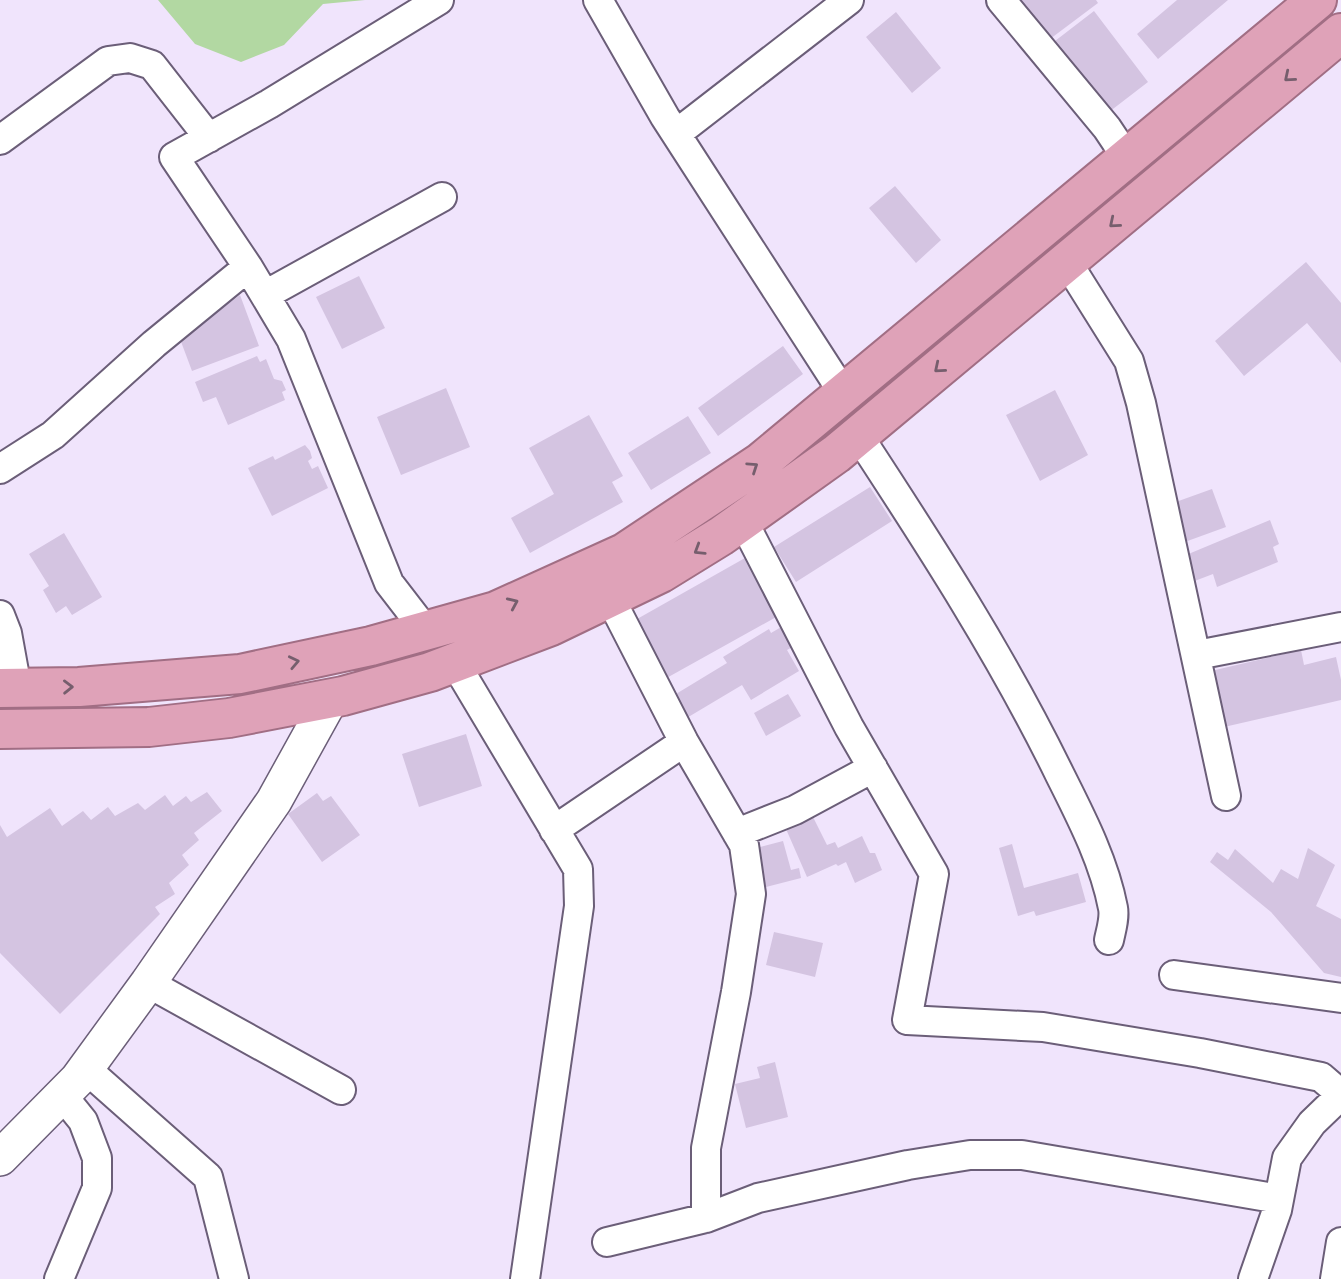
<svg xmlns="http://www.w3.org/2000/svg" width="1341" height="1279" viewBox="0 0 1341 1279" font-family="'Nunito Sans',sans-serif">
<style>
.green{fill:#b2d8a2}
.building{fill:#d4c4e1}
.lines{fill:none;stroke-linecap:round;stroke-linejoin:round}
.minor-casing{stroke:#6b5e78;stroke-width:32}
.tertiary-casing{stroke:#6b5e78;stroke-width:38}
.trunk-casing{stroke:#a16e84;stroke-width:42}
.minor{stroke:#fff;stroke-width:28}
.tertiary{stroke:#fff;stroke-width:35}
.trunk{stroke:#dfa2b8;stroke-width:38}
.oneway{stroke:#765e6d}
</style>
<rect width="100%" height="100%" fill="#f0e4fc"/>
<!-- green -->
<path class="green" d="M158,0H365L323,4L284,45L241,62L195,44Z"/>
<!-- building -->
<path class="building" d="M1013,0H1096L1098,3L1046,42Z
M1177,0H1228L1158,59L1137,34Z
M1094,11L1148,82L1109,112L1055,41Z
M896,12L941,68L912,93L866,37Z
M895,186L941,240L916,263L869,208Z
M1306,262L1341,303V363L1307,323L1244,376L1215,341Z
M359,276L385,328L342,349L316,297Z
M240,295L259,346L192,371L180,339Z
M783,346L803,374L718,436L698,408Z
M257,356L260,362L266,359L274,379L282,381L286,390L282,392L285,400L228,425L216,397L203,402L195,382Z
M446,388L470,447L401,475L377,417Z
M1055,390L1088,455L1040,481L1006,415Z
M589,415L623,476L612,482L623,502L530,553L511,518L554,494L529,448Z
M688,416L711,453L651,490L628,453Z
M305,445L310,451L312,458L308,461L312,469L318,466L328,488L272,516L248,468L273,456L275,460Z
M870,487L892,521L796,582L774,547Z
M1212,489L1226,527L1182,543L1173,503Z
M1270,520L1279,544L1273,547L1278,562L1217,587L1213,574L1192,582L1186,555Z
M64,533L102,597L72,615L66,606L56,613L43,590L49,586L29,554Z
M745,558L778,616L663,680L630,623Z
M783,626L794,646L787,650L799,671L751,700L742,685L685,719L671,697L727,663L723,657L769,629L771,633Z
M1301,650L1304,665L1336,657L1341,680V700L1224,727L1211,671Z
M788,694L801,716L766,736L754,713Z
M466,734L482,786L419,807L402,754Z
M207,792L222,811L194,833L199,840L182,855L189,865L169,883L175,894L155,907L160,914L60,1014L0,953V825L7,837L50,808L62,826L83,811L91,820L108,807L115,816L138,803L145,810L165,795L173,806L186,796L191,802Z
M317,793L323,801L331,796L360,835L322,862L288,814Z
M813,817L827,845L835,842L838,848L862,836L870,853H875L882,870L855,883L846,862L838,866L836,864L807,877L786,829Z
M783,841L791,870L799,868L801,878L766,887L756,848Z
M1012,844L1024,888L1078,873L1086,902L1036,916L1034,911L1018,916L999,848Z
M1308,848L1335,865L1316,906L1341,919V977L1324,973L1271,912L1210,862L1217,852L1228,860L1235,849L1273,883L1281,869L1298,879Z
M774,932L823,943L815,977L766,965Z
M775,1062L788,1117L746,1128L735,1084L760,1078L757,1067Z"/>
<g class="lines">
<defs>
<path id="minor" d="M598,0L665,117L844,394
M1001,0L1107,128L1127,158
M676,134L849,0
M0,140L108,61L130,58L152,65L209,138
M1067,262L1129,361L1141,403L1226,796
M265,295L442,197
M858,435C930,545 1002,656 1060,775C1081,817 1104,861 1113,908C1115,918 1111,930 1109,940
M0,469L53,435L154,344L248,267
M743,521L849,727L934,874L907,1020L1043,1027L1200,1053L1321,1077L1341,1094
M610,598L684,742L744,845L751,894L736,992L706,1148V1218
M0,615L7,633L17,688
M426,631L389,583L291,339L248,267L174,157L269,104L439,0
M1197,655L1341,627
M455,663L578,869L579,906L525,1279
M554,830L684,742
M737,833L795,810L873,768
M1174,975L1341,998
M148,983L341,1090
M85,1068L208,1177L234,1279
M607,1242L706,1218L758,1198L908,1165L970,1155H1022L1279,1199
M59,1279L97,1188V1158L83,1121L62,1095
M1253,1279L1277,1210L1287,1158L1312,1123L1341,1095
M1335,1279L1341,1242"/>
<path id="tertiary" d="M0,1158L78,1079L148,983L274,801L331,698"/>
<path id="trunk" d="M0,688L79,687L240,674L371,646L496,611L624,553L761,462L1317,0
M0,729L149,727L229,718L343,696L430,672L551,626L661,573L721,536L836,454L1341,33"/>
</defs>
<!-- minor casing -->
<use href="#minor" class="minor-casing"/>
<!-- tertiary casing -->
<use href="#tertiary" class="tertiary-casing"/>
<!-- trunk casing -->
<use href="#trunk" class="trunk-casing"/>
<!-- minor -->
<use href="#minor" class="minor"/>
<!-- tertiary -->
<use href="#tertiary" class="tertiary"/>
<!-- trunk -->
<use href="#trunk" class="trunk"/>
</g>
<!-- one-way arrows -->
<defs><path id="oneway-chevron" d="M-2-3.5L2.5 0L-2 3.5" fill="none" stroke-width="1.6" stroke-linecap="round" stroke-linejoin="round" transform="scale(1.75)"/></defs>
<g class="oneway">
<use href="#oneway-chevron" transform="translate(1289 77) rotate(140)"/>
<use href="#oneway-chevron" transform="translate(1114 223) rotate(140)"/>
<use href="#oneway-chevron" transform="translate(939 368) rotate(140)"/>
<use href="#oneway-chevron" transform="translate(753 467) rotate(-34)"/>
<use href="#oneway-chevron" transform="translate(699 550) rotate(148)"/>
<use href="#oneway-chevron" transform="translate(513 603) rotate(-24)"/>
<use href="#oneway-chevron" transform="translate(294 662) rotate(-12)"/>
<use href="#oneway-chevron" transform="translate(68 687) rotate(-1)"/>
</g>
</svg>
